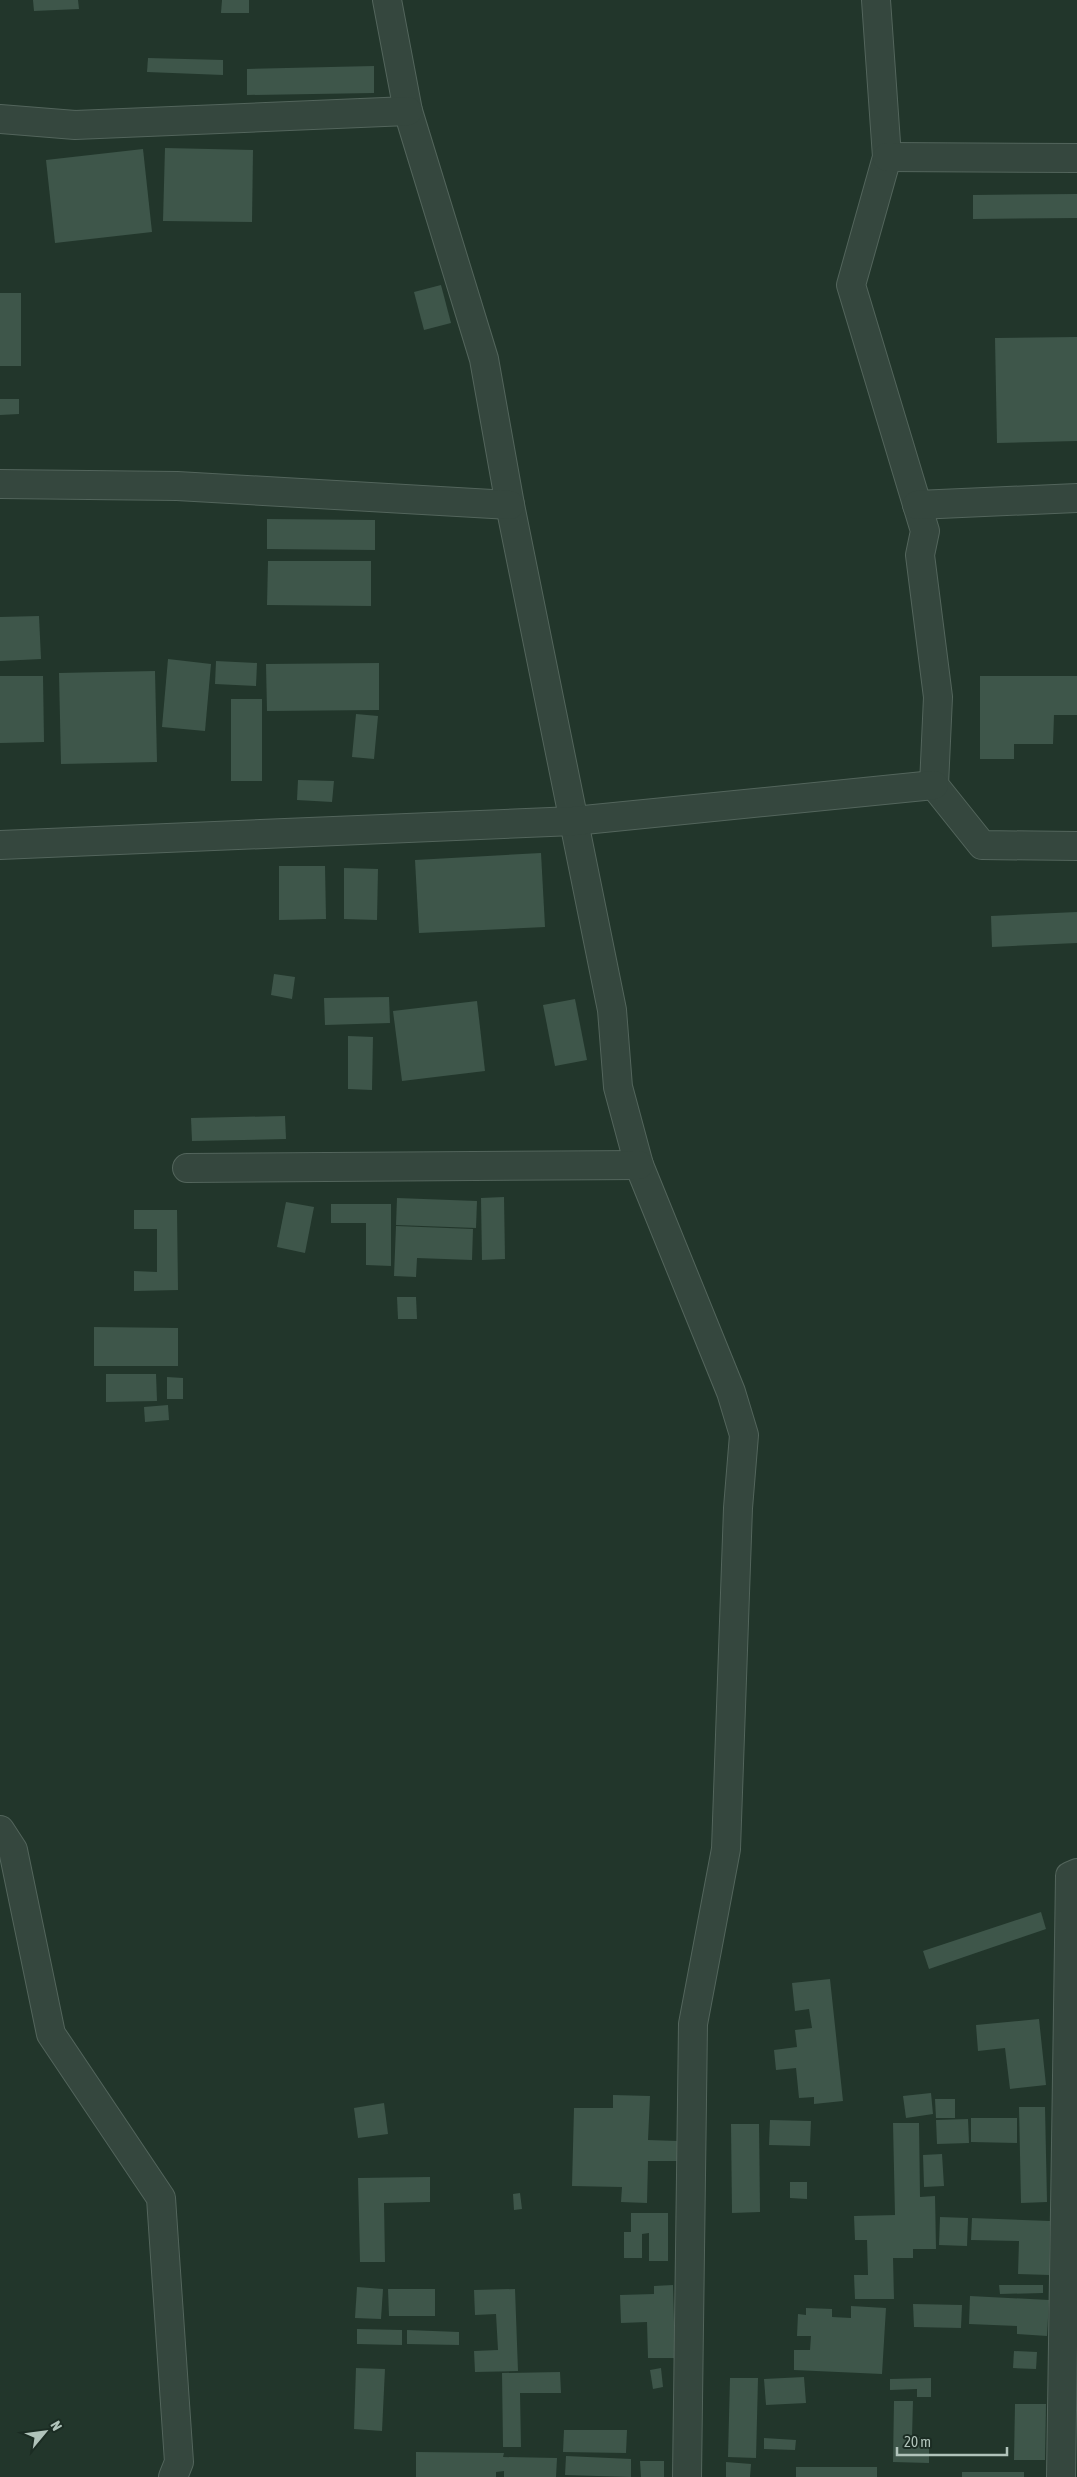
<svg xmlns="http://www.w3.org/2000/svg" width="1077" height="2477" viewBox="0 0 1077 2477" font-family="'Asap Condensed',sans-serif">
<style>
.building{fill:#3e564a}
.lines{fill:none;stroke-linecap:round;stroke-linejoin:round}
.minor-casing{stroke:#53655c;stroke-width:30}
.minor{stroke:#35473e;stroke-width:28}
</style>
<rect width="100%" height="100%" fill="#22362b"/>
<!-- building -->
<g class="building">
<polygon points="33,0 78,0 79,9 34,11"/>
<polygon points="222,0 249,0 249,13 221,13"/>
<polygon points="148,58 223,60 223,75 147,72"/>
<polygon points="374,66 374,93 247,95 247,69"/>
<polygon points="165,148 253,150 252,222 163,221"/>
<polygon points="143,149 152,232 55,243 46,160"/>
<polygon points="1077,194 1077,218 973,219 973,195"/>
<polygon points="441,285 451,323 424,330 414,292"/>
<rect x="0" y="293" width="21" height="73"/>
<polygon points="1077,337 1077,441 997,443 995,338"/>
<polygon points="0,399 19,399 19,414 0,415"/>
<polygon points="267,519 375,520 375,550 267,549"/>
<polygon points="268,561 371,561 371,606 267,605"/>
<polygon points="39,616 41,659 0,661 0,617"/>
<polygon points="168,659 211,664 205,731 162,727"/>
<polygon points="216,661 257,663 256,686 215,684"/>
<polygon points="379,663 379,710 267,711 266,664"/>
<polygon points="155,671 157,762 61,764 59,673"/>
<polygon points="0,676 43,676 44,742 0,743"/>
<polygon points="980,676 1077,676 1077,715 1054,715 1053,744 1014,744 1014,759 980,759"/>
<rect x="231" y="699" width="31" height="82"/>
<polygon points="356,714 378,716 374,759 352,757"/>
<polygon points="298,780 334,781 332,802 297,800"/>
<polygon points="541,853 545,927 419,933 415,860"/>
<polygon points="279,866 325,866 326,919 279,920"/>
<polygon points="344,868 378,869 377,920 344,919"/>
<polygon points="1077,912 1077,943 992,947 991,916"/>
<polygon points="274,974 295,977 292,999 271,995"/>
<polygon points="389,997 390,1023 325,1025 324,998"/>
<polygon points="575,999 587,1060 555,1066 543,1005"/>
<polygon points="477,1001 485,1071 402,1081 393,1011"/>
<polygon points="348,1036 373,1037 372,1090 348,1089"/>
<polygon points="285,1116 286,1139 192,1141 191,1118"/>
<polygon points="504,1197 505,1259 482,1260 481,1198"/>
<polygon points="397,1198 477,1201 476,1228 396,1225"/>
<polygon points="286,1202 314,1207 305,1253 277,1247"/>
<polygon points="331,1204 391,1204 391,1266 366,1265 366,1223 331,1223"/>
<polygon points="134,1210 177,1210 178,1290 134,1291 134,1271 157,1272 157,1229 134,1229"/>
<polygon points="396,1226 473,1229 472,1260 417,1258 416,1277 394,1276"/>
<polygon points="397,1297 416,1297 417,1319 398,1319"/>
<polygon points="94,1327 178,1328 178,1366 94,1366"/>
<polygon points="106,1374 156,1374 157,1401 106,1402"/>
<polygon points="167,1377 183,1378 183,1399 167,1399"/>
<polygon points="168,1405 169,1420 145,1422 144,1407"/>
<polygon points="1041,1912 1046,1929 929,1969 923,1951"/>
<polygon points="830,1979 843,2101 814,2104 814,2097 799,2098 796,2068 776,2070 774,2050 797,2047 795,2030 812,2028 809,2009 795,2011 792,1983"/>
<polygon points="1039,2019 1046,2085 1010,2089 1005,2048 978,2051 976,2025"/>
<polygon points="931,2093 933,2114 906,2118 903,2096"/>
<polygon points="613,2095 650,2096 648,2140 678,2141 678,2161 648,2161 647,2203 621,2202 622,2187 572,2186 574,2108 613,2108"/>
<polygon points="935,2099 955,2099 955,2118 936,2118"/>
<polygon points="384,2103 388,2134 358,2138 354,2108"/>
<polygon points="1019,2107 1045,2107 1047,2202 1021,2203"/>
<polygon points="971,2118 1017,2118 1017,2143 971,2142"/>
<polygon points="968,2119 969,2143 937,2144 936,2120"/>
<polygon points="770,2120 811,2121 810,2146 769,2145"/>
<polygon points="893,2123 919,2123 920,2197 935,2196 936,2249 913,2249 913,2258 893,2258 894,2299 855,2299 854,2275 868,2275 867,2240 855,2240 854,2216 895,2215"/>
<polygon points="731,2124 759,2124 760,2212 732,2213"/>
<polygon points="942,2154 944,2186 924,2187 923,2155"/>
<polygon points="430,2177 430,2202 384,2203 385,2262 360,2262 358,2178"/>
<polygon points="790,2182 807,2182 807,2199 790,2198"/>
<polygon points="520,2193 522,2209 514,2210 513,2194"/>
<polygon points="631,2213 668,2213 668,2261 649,2261 649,2233 642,2234 642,2258 624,2258 624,2232 631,2232"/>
<polygon points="940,2217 968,2218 967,2246 939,2245"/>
<polygon points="972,2218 1050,2221 1049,2275 1018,2274 1019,2241 971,2240"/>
<polygon points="673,2285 675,2358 648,2358 647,2322 621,2323 620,2295 654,2294 654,2286"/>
<polygon points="999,2285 1043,2285 1043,2293 1000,2294"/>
<polygon points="357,2287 383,2289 381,2319 355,2318"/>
<polygon points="388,2289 435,2289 435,2316 389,2316"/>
<polygon points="515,2289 518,2371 475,2372 474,2351 498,2350 496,2314 475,2315 474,2290"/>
<polygon points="970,2296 1049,2300 1047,2336 1017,2334 1017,2326 969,2324"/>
<polygon points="913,2304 962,2305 961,2328 914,2327"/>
<polygon points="851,2306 886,2308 882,2374 794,2370 794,2350 810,2350 811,2336 797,2336 798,2314 806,2315 806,2308 832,2309 832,2317 851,2318"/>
<polygon points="357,2329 402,2330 402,2345 357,2344"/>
<polygon points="407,2330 459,2332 459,2345 407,2344"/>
<polygon points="1014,2351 1037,2352 1036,2369 1013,2368"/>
<polygon points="356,2368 385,2369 382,2431 354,2429"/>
<polygon points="661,2368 663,2387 653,2389 650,2370"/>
<polygon points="560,2372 561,2393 520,2393 521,2447 503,2447 502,2373"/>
<polygon points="804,2377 806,2403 766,2405 764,2379"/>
<polygon points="730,2378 758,2378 756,2458 728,2457"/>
<polygon points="931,2378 931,2397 917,2397 917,2389 890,2390 890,2379"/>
<polygon points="894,2401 913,2401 912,2437 929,2438 929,2463 893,2462"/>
<polygon points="1015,2404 1046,2404 1045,2460 1014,2460"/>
<polygon points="564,2430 627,2430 626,2453 563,2452"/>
<polygon points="764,2438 796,2440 795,2450 764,2449"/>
<polygon points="416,2452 504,2453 503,2457 557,2458 556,2477 504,2477 504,2471 496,2472 496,2477 416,2477"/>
<polygon points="566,2456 631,2459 631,2477 565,2475"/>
<polygon points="640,2461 664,2461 664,2477 641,2477"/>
<polygon points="726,2462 751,2464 750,2477 726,2477"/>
<rect x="796" y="2467" width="81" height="10"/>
<rect x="962" y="2472" width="62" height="5"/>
</g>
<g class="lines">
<!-- minor casing -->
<g class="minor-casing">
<g id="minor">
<polyline points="387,0 408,111 484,359 510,505 612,1010 618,1087 639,1165 731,1392 744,1435 738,1508 726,1849 693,2024 687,2477"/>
<polyline points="876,0 887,157 851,285 925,531 920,555 938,697 934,785 982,845 1077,846"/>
<polyline points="0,119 75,125 408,111"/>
<polyline points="887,157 1077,158"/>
<polyline points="0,484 177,486 510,505"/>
<polyline points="917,505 1077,498"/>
<polyline points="0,845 574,821 934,785"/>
<polyline points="187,1168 639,1165"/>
<polyline points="0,1830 13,1850 51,2034 161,2198 179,2462 173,2477"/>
<polyline points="1061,2477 1070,1876 1077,1873"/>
</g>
</g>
<!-- minor -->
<use href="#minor" class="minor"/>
</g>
<!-- north arrow -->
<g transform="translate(45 2432) rotate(61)" stroke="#1b2c23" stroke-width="4" paint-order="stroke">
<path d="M0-4L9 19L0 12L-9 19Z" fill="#b0c3ba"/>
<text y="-8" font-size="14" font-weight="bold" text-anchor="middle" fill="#b0c3ba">N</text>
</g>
<!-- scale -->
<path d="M897 2447v8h110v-8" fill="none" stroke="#b0c3ba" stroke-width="2.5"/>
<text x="904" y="2447" font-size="15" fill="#b0c3ba" stroke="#1b2c23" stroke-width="4" paint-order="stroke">20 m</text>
</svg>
